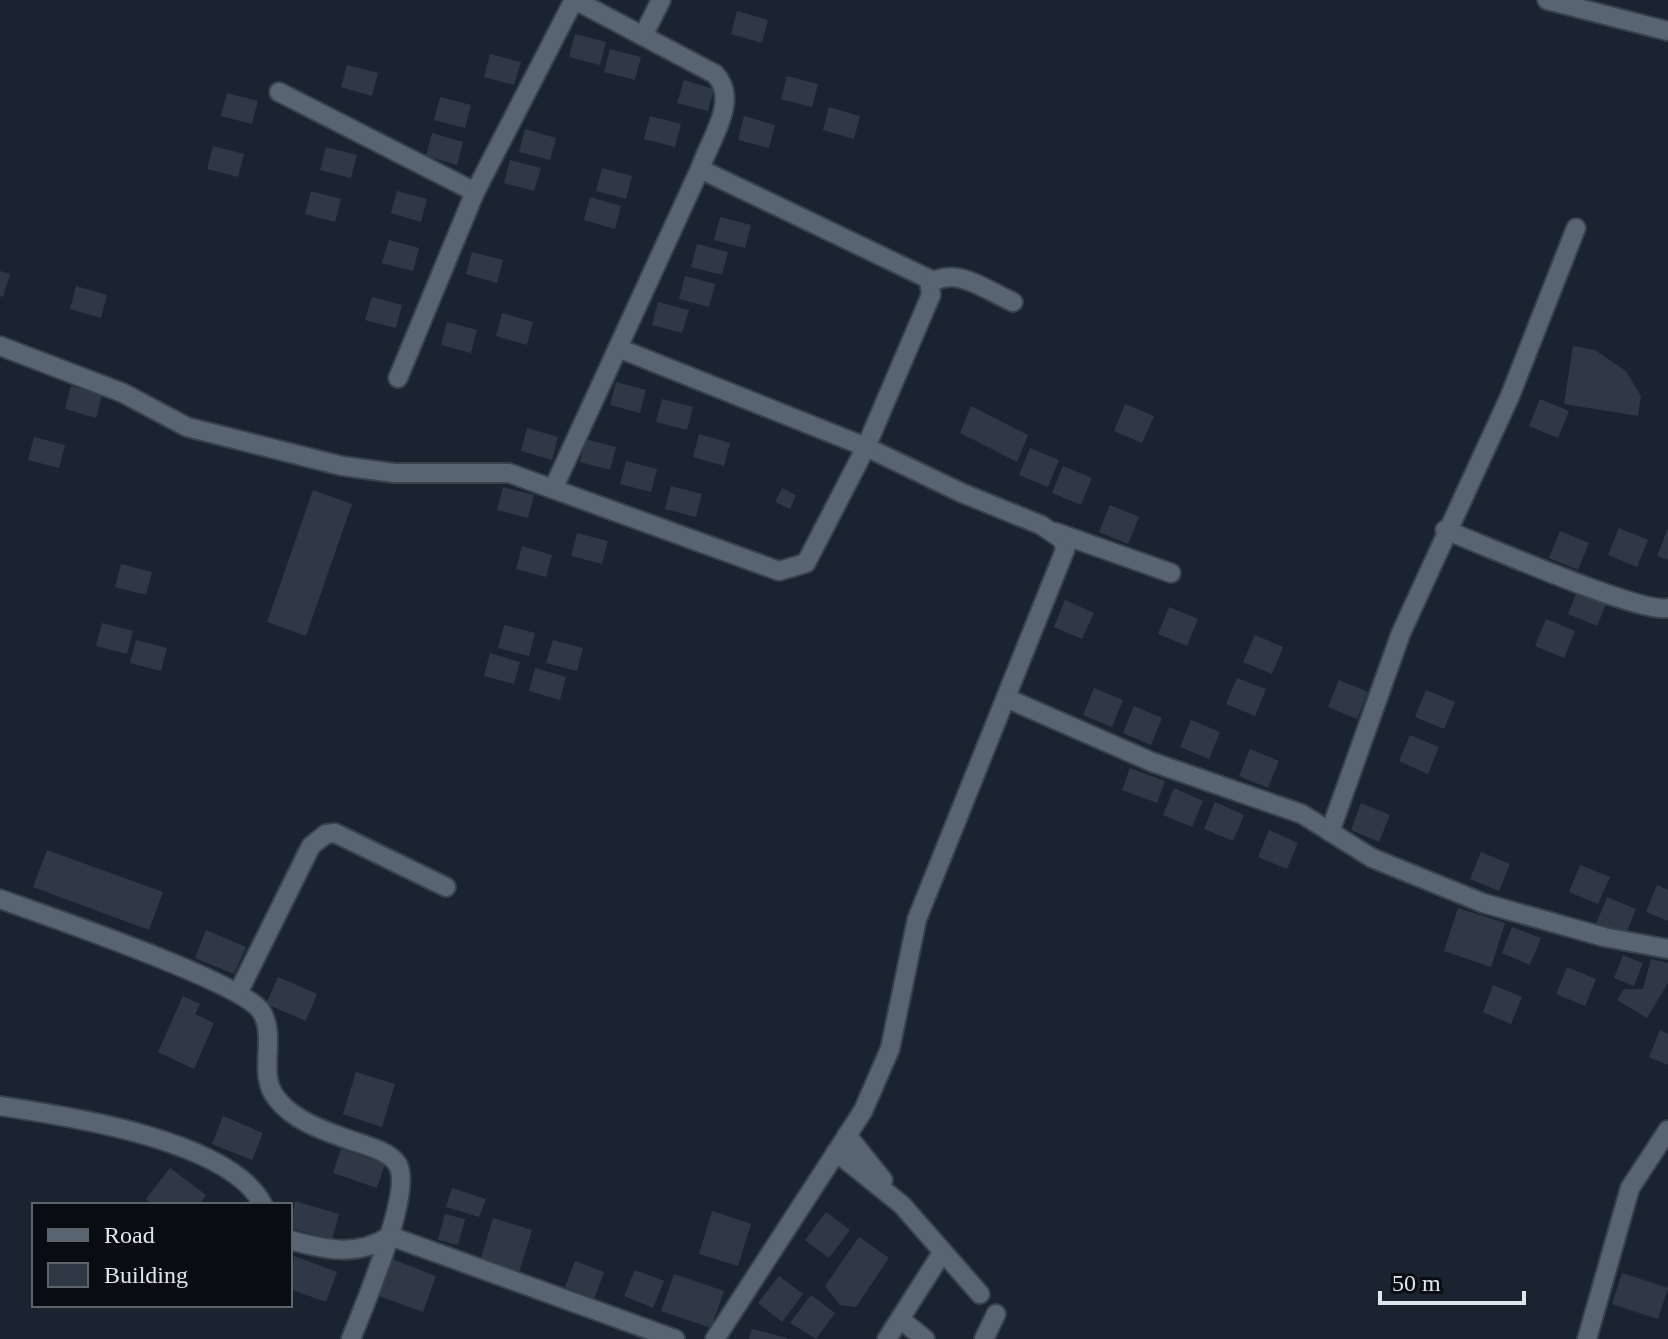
<svg xmlns="http://www.w3.org/2000/svg" width="1668" height="1339" viewBox="0 0 1668 1339" font-family="'Times New Roman',serif">
<style>
.building{fill:#2f3946}
.lines{fill:none;stroke-linecap:round;stroke-linejoin:round}
.street-casing{stroke:#39414b;stroke-width:22}
.street{stroke:#586472;stroke-width:18}
</style>
<rect width="100%" height="100%" fill="#1a2430"/>
<!-- building -->
<g class="building">
<polygon points="737,11 768,20 762,43 731,34"/>
<polygon points="575,34 606,42 600,65 569,57"/>
<polygon points="610,49 641,57 635,80 604,72"/>
<polygon points="490,54 521,62 514,85 484,77"/>
<polygon points="347,65 378,73 372,96 341,87"/>
<polygon points="787,76 818,84 812,107 781,99"/>
<polygon points="684,80 714,89 708,111 677,103"/>
<polygon points="227,93 258,101 252,124 221,116"/>
<polygon points="440,97 471,105 465,128 434,120"/>
<polygon points="829,107 860,116 854,139 823,130"/>
<polygon points="650,116 681,124 675,147 644,139"/>
<polygon points="744,116 775,125 769,148 738,140"/>
<polygon points="525,129 556,138 550,160 519,152"/>
<polygon points="432,133 463,142 457,165 426,156"/>
<polygon points="213,146 244,154 238,177 207,169"/>
<polygon points="326,147 357,155 351,178 320,170"/>
<polygon points="510,160 541,168 534,191 504,183"/>
<polygon points="602,168 632,176 626,199 596,191"/>
<polygon points="311,191 341,199 335,222 305,214"/>
<polygon points="397,191 427,199 421,222 391,213"/>
<polygon points="590,197 621,206 615,229 584,220"/>
<polygon points="720,217 751,225 745,248 714,240"/>
<polygon points="389,240 419,248 413,271 382,263"/>
<polygon points="697,244 728,252 722,275 691,267"/>
<polygon points="472,252 503,260 497,283 466,274"/>
<polygon points="0,271 10,274 3,297 0,296"/>
<polygon points="685,276 715,284 709,307 679,299"/>
<polygon points="76,286 107,295 101,318 70,309"/>
<polygon points="372,297 402,305 396,328 365,320"/>
<polygon points="658,302 689,310 682,333 652,325"/>
<polygon points="502,313 533,322 527,345 496,336"/>
<polygon points="447,322 477,330 471,353 441,345"/>
<polygon points="1573,346 1595,350 1626,371 1641,396 1638,416 1564,404"/>
<polygon points="616,382 646,390 640,413 610,405"/>
<polygon points="71,386 102,395 96,418 65,409"/>
<polygon points="662,399 693,407 687,430 656,422"/>
<polygon points="1540,399 1569,411 1558,438 1529,426"/>
<polygon points="1125,404 1154,416 1142,443 1114,431"/>
<polygon points="971,406 1028,435 1017,462 960,433"/>
<polygon points="527,428 558,437 552,460 521,451"/>
<polygon points="699,434 730,443 724,466 693,457"/>
<polygon points="34,437 65,445 59,468 28,460"/>
<polygon points="586,439 616,447 610,470 580,462"/>
<polygon points="1030,448 1059,460 1048,487 1019,475"/>
<polygon points="626,461 657,469 651,492 620,484"/>
<polygon points="1063,466 1092,478 1081,505 1052,493"/>
<polygon points="671,486 702,494 696,517 665,509"/>
<polygon points="503,487 534,495 528,518 497,510"/>
<polygon points="782,488 796,495 790,509 775,502"/>
<polygon points="313,490 352,504 306,636 267,622"/>
<polygon points="1110,505 1139,517 1128,544 1099,532"/>
<polygon points="1619,528 1648,540 1637,567 1608,555"/>
<polygon points="1668,528 1668,560 1657,556"/>
<polygon points="1560,531 1589,543 1578,570 1549,558"/>
<polygon points="577,533 608,541 602,564 571,556"/>
<polygon points="522,546 552,555 546,577 516,569"/>
<polygon points="121,564 152,572 146,595 115,587"/>
<polygon points="1579,587 1608,599 1597,626 1568,614"/>
<polygon points="1065,600 1094,613 1082,639 1054,627"/>
<polygon points="1169,607 1198,619 1187,646 1158,634"/>
<polygon points="1546,619 1575,631 1564,658 1535,646"/>
<polygon points="102,623 133,631 127,654 96,646"/>
<polygon points="504,625 535,633 529,656 498,648"/>
<polygon points="1255,635 1283,647 1272,674 1243,662"/>
<polygon points="136,640 167,648 161,671 130,663"/>
<polygon points="553,640 583,648 577,671 546,663"/>
<polygon points="490,653 520,662 514,684 484,676"/>
<polygon points="535,668 566,677 560,700 529,691"/>
<polygon points="1237,678 1266,689 1255,716 1226,704"/>
<polygon points="1339,680 1368,692 1357,719 1328,707"/>
<polygon points="1094,688 1123,700 1112,727 1083,715"/>
<polygon points="1426,690 1455,702 1444,729 1415,717"/>
<polygon points="1134,706 1162,718 1151,745 1123,733"/>
<polygon points="1191,720 1220,732 1209,759 1180,747"/>
<polygon points="1410,735 1439,747 1428,774 1399,761"/>
<polygon points="1250,749 1279,761 1268,788 1239,776"/>
<polygon points="1130,768 1165,781 1157,803 1122,790"/>
<polygon points="1174,788 1203,801 1192,827 1163,815"/>
<polygon points="1215,802 1244,815 1233,841 1204,829"/>
<polygon points="1361,803 1390,815 1379,842 1351,830"/>
<polygon points="1269,830 1298,843 1287,869 1258,857"/>
<polygon points="47,850 163,892 149,930 33,887"/>
<polygon points="1481,852 1510,864 1499,891 1470,879"/>
<polygon points="1580,865 1610,877 1598,904 1569,892"/>
<polygon points="1657,885 1668,890 1668,921 1646,912"/>
<polygon points="1607,897 1636,909 1625,936 1596,924"/>
<polygon points="1458,908 1505,923 1491,967 1444,951"/>
<polygon points="1512,927 1541,938 1530,965 1502,953"/>
<polygon points="206,930 246,947 234,974 195,958"/>
<polygon points="1623,955 1643,963 1634,986 1614,978"/>
<polygon points="1651,959 1668,963 1668,983 1647,1018 1617,1000 1624,989 1643,989"/>
<polygon points="1567,967 1596,979 1585,1006 1556,994"/>
<polygon points="278,977 317,994 306,1021 266,1004"/>
<polygon points="1493,985 1522,997 1511,1024 1483,1012"/>
<polygon points="183,996 200,1004 195,1014 214,1023 194,1069 158,1052"/>
<polygon points="1660,1030 1668,1034 1668,1065 1649,1057"/>
<polygon points="356,1072 395,1084 382,1127 343,1114"/>
<polygon points="223,1116 263,1133 252,1160 212,1144"/>
<polygon points="341,1149 385,1164 377,1188 333,1173"/>
<polygon points="170,1168 206,1195 199,1205 153,1205 146,1199"/>
<polygon points="452,1188 486,1199 479,1217 446,1207"/>
<polygon points="295,1201 339,1214 332,1240 290,1228"/>
<polygon points="712,1211 751,1224 738,1266 699,1254"/>
<polygon points="826,1212 850,1230 829,1258 805,1240"/>
<polygon points="445,1214 465,1219 458,1245 438,1240"/>
<polygon points="493,1218 532,1230 519,1273 480,1261"/>
<polygon points="859,1237 889,1258 856,1307 840,1305 825,1286"/>
<polygon points="294,1256 337,1272 326,1302 290,1289"/>
<polygon points="392,1259 436,1276 423,1312 379,1296"/>
<polygon points="575,1261 604,1272 594,1299 565,1287"/>
<polygon points="635,1270 664,1281 653,1308 624,1296"/>
<polygon points="1622,1273 1668,1288 1658,1319 1612,1304"/>
<polygon points="674,1274 724,1291 711,1328 661,1311"/>
<polygon points="779,1276 803,1294 782,1322 758,1303"/>
<polygon points="811,1295 835,1313 816,1339 790,1323"/>
<polygon points="752,1329 787,1338 787,1339 749,1339"/>
</g>
<g class="lines">
<!-- street casing -->
<g class="street-casing">
<g id="street">
<path d="M575,0l140,74c25,26 -5,65 -15,95l229,110 2,16 -65,152 96,46 79,32 22,15 2,10 -148,369 -27,130 -27,62 -148,228"/>
<polyline points="1547,0 1668,31"/>
<polyline points="643,36 661,0"/>
<polyline points="279,92 475,192"/>
<path d="M931,283c25,-17 57,8 82,19"/>
<polyline points="0,346 123,393 187,427 342,466 394,473 509,473 779,571 806,563 866,447 618,348"/>
<polyline points="398,378 475,192 574,0"/>
<polyline points="554,487 700,169"/>
<path d="M1445,530c37,14 195,84 223,78"/>
<polyline points="1055,532 1171,573"/>
<polyline points="1006,698 1152,762 1302,814 1372,858 1483,903 1604,937 1668,949"/>
<polyline points="1330,832 1401,633 1510,396 1576,228"/>
<path d="M0,899c44,16 240,82 261,112 17,26 -5,63 16,88 17,22 48,32 73,41 14,5 40,11 48,25 15,28 -35,143 -47,174"/>
<polyline points="238,993 311,846 326,834 335,833 446,887"/>
<path d="M0,1106c67,10 231,34 263,99"/>
<polyline points="847,1135 883,1180"/>
<polyline points="836,1152 902,1205 980,1294"/>
<path d="M290,1240c36,10 67,17 100,-4l285,103"/>
<polyline points="900,1319 925,1339"/>
<polyline points="887,1339 942,1253"/>
<polyline points="984,1339 996,1314"/>
<polyline points="1587,1339 1630,1188 1668,1130"/>
</g>
</g>
<!-- street -->
<use href="#street" class="street"/>
</g>
<!-- legend -->
<rect x="32" y="1203" width="260" height="104" fill="#090d12" stroke="#5f646a" stroke-width="2"/>
<rect x="48" y="1229" width="40" height="12" fill="#586472" stroke="#5f646a" stroke-width="2"/>
<text x="104" y="1243" font-size="24" fill="#dfe6ee">Road</text>
<rect x="48" y="1263" width="40" height="24" fill="#2f3946" stroke="#5f646a" stroke-width="2"/>
<text x="104" y="1283" font-size="24" fill="#dfe6ee">Building</text>
<!-- scale -->
<path d="M1380 1291v12h144v-12" fill="none" stroke="#dfe6ee" stroke-width="4"/>
<text x="1392" y="1291" font-size="24" fill="#dfe6ee" stroke="#090d12" stroke-width="6" paint-order="stroke">50 m</text>
</svg>
